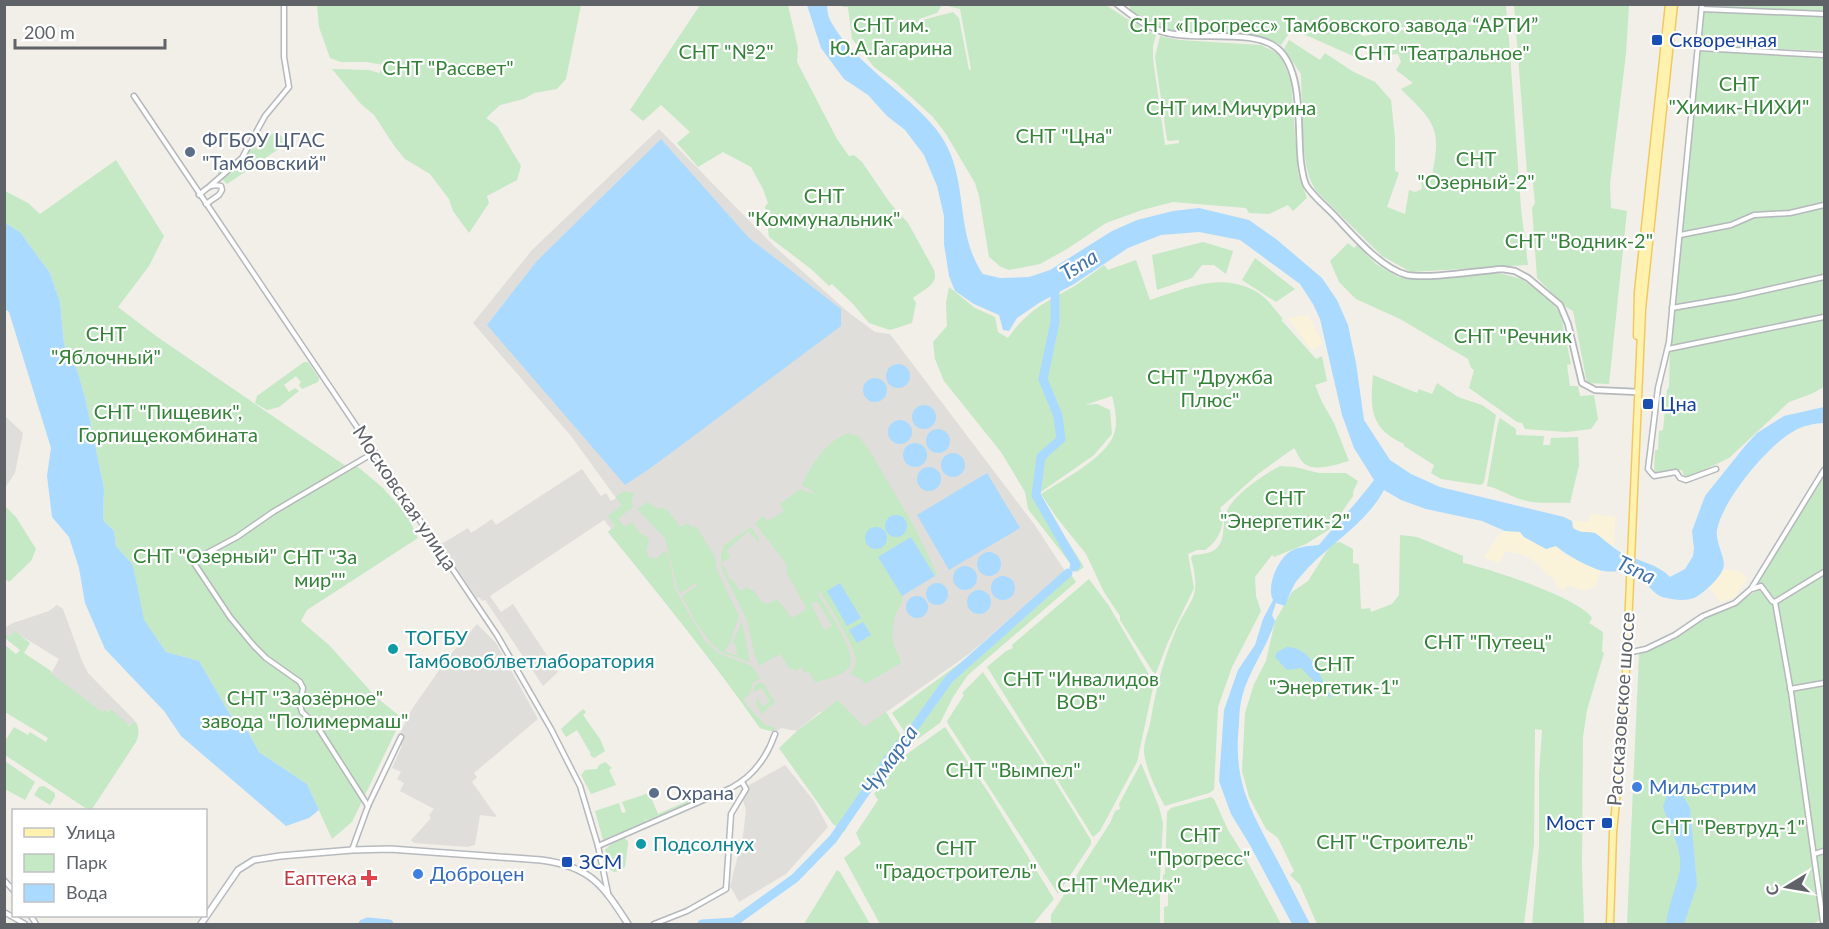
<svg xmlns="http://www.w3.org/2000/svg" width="1829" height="929" viewBox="0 0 1829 929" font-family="Lato,sans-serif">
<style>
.industrial{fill:#e0deda}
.green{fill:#c5e8c5;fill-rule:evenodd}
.sand{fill:#fbf3d9}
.water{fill:#aadaff}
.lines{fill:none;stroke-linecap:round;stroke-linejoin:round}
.stream{stroke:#aadaff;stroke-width:1.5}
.river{stroke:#aadaff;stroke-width:9}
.minor-casing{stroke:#b5b8bc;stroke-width:7}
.tertiary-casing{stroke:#b5b8bc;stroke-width:8}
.secondary-casing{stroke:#b6babf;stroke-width:8}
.primary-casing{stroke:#f2c960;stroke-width:9}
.minor{stroke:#fff;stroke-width:4}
.tertiary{stroke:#fff;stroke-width:4.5}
.secondary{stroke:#fff;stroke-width:5}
.primary{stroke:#fff2af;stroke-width:6}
.transit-dot{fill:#1a4fb4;stroke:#fff;stroke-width:2}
.service-dot{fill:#5c6f8a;stroke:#fff;stroke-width:2}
.culture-dot{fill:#0f9aa8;stroke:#fff;stroke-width:2}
.shop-dot{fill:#3f7fe0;stroke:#fff;stroke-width:2}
.health-dot{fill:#e0444e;stroke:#fff;stroke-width:2}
.labels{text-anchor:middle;stroke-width:4.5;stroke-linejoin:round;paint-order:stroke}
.park-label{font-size:20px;fill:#348238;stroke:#fff}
.transit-label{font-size:20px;fill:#164399;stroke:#fff;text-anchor:start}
.service-label{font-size:20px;fill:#4e5e75;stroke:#fff;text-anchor:start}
.street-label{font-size:20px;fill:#5f6368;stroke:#fff}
.culture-label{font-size:20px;fill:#0d838f;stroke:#fff;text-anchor:start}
.shop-label{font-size:20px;fill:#366cbe;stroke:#fff;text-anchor:start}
.health-label{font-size:20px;fill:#be3a42;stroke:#fff;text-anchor:end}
.water-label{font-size:21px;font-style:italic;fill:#4174aa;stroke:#fff}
</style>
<rect width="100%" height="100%" fill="#f1efe8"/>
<!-- industrial -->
<g class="industrial">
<polygon points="659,129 773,245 848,312 875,332 890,334 1034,524 1065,571 969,654 865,727 820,712 797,731 781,728 776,732 760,728 719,670 648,580 608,532 611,529 604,520 490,596 501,612 513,604 558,672 543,686 485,600 482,601 479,597 477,598 440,545 468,528 471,533 492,519 496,525 582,469 601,496 606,493 611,501 616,498 571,436 473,323 532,250"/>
<polygon points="5,416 23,433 15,473 5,488"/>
<polygon points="57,605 63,609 82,661 88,673 135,721 131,726 105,709 102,712 51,674 59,659 15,632 10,637 5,632 4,628 13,623 49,611"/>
<polygon points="477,624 496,643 538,719 474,773 477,777 472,782 497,817 480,815 475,845 467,847 414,843 411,840 431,818 429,815 434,809 400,791 404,783 397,779 401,772 392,768 402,746 395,743 412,709 449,656"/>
<polygon points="785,765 814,801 828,827 786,874 739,902 730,886 743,836 746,810 740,790"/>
</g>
<!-- green -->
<g class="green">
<path d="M1130,4l376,1 1,14 -130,10 -22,-4 -1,3 9,8 51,-8 89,-5 5,2 13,184 7,56 -117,7 -29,-16 -65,-64c-15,-21 -13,-52 -15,-77l3,-3v-3l-3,-1 -1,-34 -17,-25 5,-9 31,20 5,-7 27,18 23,11 16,18 4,38v33l4,2 -12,34 18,7 4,-24 6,2 7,-3 -1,-9 11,-5c10,-48 2,-53 -31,-86l12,-6 -17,-13 5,-8 -3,-8 -20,2 -11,-12 -14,12 -61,-27 -11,16c-46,-26 -110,7 -151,-35z"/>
<polygon points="317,5 581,5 566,79 557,89 534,93 524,99 500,105 486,118 497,126 521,166 517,180 487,196 489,203 469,233 453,211 449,199 430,174 405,159 395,147 374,115 361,104 332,69 369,70 379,73 384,65 366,62 341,62 330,58 319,27"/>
<path d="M700,5h88l10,43 -1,14 40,77 12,17 5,-1 8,7 28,41 18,20 26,47c5,15 -10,19 -21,28l3,5 -4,20 -22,7 -21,-7 -16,-19 -21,-20 -3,2 -18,-17 -42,-32 -4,-30 3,-4 -5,-14 -12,-22 -28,-15 -25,15 -21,-24 13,-11 -29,-27 -18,16 -13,-11z"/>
<polygon points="843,5 942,5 937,13 919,19 919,21 953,12 959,18 969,70 971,69 960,9 948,6 948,5 1106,5 1124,17 1156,35 1153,46 1153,59 1165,145 1179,143 1179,140 1169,141 1167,140 1155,57 1160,36 1179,40 1261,45 1275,52 1282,59 1291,81 1298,174 1307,198 1293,211 1288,205 1269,214 1249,213 1246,208 1173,202 1142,210 1106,223 1067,249 1040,264 1009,270 1001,267 989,257 979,196 975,183 946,134 933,117 896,83 874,67 852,39 848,7 843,7"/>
<polygon points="1514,5 1629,5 1626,54 1610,184 1611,208 1627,211 1609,384 1587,383 1573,311 1566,307 1537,278 1532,208 1535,203 1532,173 1527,172"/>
<polygon points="1704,5 1824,5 1824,51 1701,45"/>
<polygon points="1700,51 1824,56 1824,387 1811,394 1789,402 1729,458 1685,479 1682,470 1654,473 1655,450 1658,450 1659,431 1663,430 1667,390 1669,387 1670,351 1691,148 1689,147"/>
<polygon points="275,132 278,132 285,141 283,146 258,163 246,153"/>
<polygon points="242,155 254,166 227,184 218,175 218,172"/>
<polygon points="116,160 164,236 149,266 118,307 156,336 347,467 358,467 383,488 407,515 418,538 307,610 301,621 329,645 376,697 402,718 352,822 332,839 307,784 259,752 246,728 231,716 199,661 166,652 143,620 133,565 116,546 114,531 103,520 104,488 85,397 77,370 64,344 60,302 50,273 20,232 5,223 5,191 28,203 40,214"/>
<polygon points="1203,242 1233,251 1226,274 1214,265 1202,265 1192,278 1157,290 1152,255"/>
<polygon points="1348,243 1354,248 1357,245 1376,264 1398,277 1427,279 1499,273 1522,279 1544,295 1555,306 1561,316 1571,364 1567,365 1570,386 1578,386 1580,396 1594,395 1598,419 1591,429 1566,432 1525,429 1522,423 1517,422 1469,388 1474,370 1471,368 1468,359 1400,319 1356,299 1339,282 1330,261"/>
<polygon points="1255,258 1295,289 1276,302 1242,280"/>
<path d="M1136,260l14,40c35,-11 70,-29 107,-8 10,6 18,18 26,27l-2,1 3,3 32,36 6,-3 5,25 -12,4 7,17 12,21 15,38c-11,3 -34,11 -44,3 -5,-3 -8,-12 -11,-16l-36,26 -38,34c7,15 -1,33 -15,42h-8l-9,4 6,34 -26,54 -12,31 -3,-1 -33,-52v-4l-16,-24 -18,-38 -29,-36 -16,-24c20,-13 66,-37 73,-60 4,-11 1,-27 -2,-38l-27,9 12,-1 13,6 2,24 -18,21 -56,39 46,73 -7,5 -49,-63 -3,-17 -24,-40 -57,-71 -9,-22 -2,-17 14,-16 -1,-23 3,-16 26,21 20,9 3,15 10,6c20,-28 36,-35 65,-51 11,-7 21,-15 31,-22l4,5z"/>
<polygon points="304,362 308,362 319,378 318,382 302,389 299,385 301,382 296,376 284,385 289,392 295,388 299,391 279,407 267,410 255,403 257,396"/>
<path d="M1373,375l44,18 2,-4 13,5 5,-11 21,14 24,8 14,10 -12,67 -3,3 -40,-6 -10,-6 3,-8 -30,-19v-2c-34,-15 -34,-36 -31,-69z"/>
<path d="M1500,418l16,11v6l28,1 -1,9h7l1,-7 27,-1 1,28 -9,38c-14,-1 -29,1 -43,-2 -15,-3 -26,-12 -40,-15l11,-63z"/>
<path d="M848,433l10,3 10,12 46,78 23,48 -2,2 -24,-39 -9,59 1,4c-9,15 -14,31 -8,48 2,5 5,9 6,15l-36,21 -4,-5 -11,-5c3,-4 6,-8 6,-13 0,-13 -28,-57 -36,-69l-2,2c8,14 43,62 30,75 -8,7 -20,9 -30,13h-3l-7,-11 -3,2 -4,-6 -5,4 -3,-3 -3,1 -10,-15 -21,12 -4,-10 -8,-36 -25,-51 -1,-16 3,-8 27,-18 8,12 -1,3 -9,-11 -23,20 4,6 -8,6 9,18 2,-1 7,11 7,-4 3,3h3l9,12 6,2 9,-5 15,19 15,-9 -21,-37 1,-7 -32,-42 8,-7 5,5 16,-10 -4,-7 20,-15 13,5 1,-2 -12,-7c9,-20 24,-44 46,-52zM817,601l15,25 -8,4 -13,-26z"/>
<path d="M1280,466l15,1 24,6h27l12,8 -5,11v4l-23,33 -24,15 -32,13 -2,-2 -17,22 1,19 5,15 -29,56 -14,40 -4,83 -5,3 -44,13c-7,-11 -21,-42 -21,-55 0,-9 4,-19 6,-27 5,-30 12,-61 24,-89 14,-36 29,-34 17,-77l2,-3c44,-1 22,-31 38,-51 13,-16 31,-28 49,-38z"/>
<polygon points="1824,471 1824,917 1813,924 1627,924 1639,654 1681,631 1703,616 1747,597 1762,587 1756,578"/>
<path d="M624,491l10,2 -3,10 3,3 -16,13 7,8 7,-5 7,10 10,7 -3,13 4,6h7l6,-6 5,1 7,36 29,51 14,13 34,13 8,12 -8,6 -2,10 -6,5 1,4 20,22 9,2v5l-14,-4c-48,-68 -99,-131 -152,-196l7,-6 -7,-10 14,-11 -6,-8z"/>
<polygon points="648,502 657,509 661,507 667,510 681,527 688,523 693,528 696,526 715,557 717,570 739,616 730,643 724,651 737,656 736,647 733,642 742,622 750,662 723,653 712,644 697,624 682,596 698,585 696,583 681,593 678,590 665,538 637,509"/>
<polygon points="5,506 16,517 36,549 31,561 9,582 5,579 4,522 6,520"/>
<path d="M1400,535l17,2 46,19v7c24,5 115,34 129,55l-3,5 14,9 -1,20 2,1 -17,57 -4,27 -1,129 2,58h-52l7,-78v-72l3,-44 -7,-1 -1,115 -10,80h-207l-17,-39 -10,-10 4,-4 -16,-33 -12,-9 -17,-32 -7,-26 3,-58 9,-29 12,-23 9,-40 17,-29 16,-11 24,-38 8,-1 13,7v14l6,1 2,45 9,-1 1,4 21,-8 7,-9z"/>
<polygon points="1068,570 1076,582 968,675 953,697 940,723 912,743 892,713 975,652"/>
<polygon points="1089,579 1109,606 1154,683 1137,762 1100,831 1093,837 987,667 1006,651 1013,648 1012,645"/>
<path d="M15,631l15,12 -6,10 27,18 1,3 50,38 3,-3 4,3 2,-3 19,17 5,-5c5,8 4,13 1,21l-44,67h-5l-82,-54v-14l9,-14 14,8 2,-3 16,10 2,-4 -43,-26v-67l11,9 4,-4 -15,-12v-6l5,5z"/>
<polygon points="983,672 1040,757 1091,840 1091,844 1058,894 948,724 947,721 964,695 962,693"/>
<polygon points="758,683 763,683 775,702 761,714 756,701 758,699 763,707 770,701 761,688 754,692 754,686"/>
<path d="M838,700l26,27 22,-15 21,34c-28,26 -44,53 -63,86l-11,-8 -54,-76 18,-17z"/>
<polygon points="583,709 586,712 583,715 600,739 605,751 594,758 590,755 591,754 577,730 566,737 561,729"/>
<polygon points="945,727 990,795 1054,899 1033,924 880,924 844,858 861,844 856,833 878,800 874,794 900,759"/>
<polygon points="5,761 35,782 25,800 5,789"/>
<polygon points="605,762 612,768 609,770 616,785 591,794 581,775 585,770 597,769 599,765"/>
<polygon points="1141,763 1159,807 1163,823 1160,877 1160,924 1051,924 1051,915 1110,823 1115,811 1120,809 1119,804"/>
<polygon points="44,786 55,793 55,797 50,805 34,795 39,787"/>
<polygon points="649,793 658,814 706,793 707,796 647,821 645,818 646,822 603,840 595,811 619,803 622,813 626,812 622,802"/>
<polygon points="1211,797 1214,799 1228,830 1245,857 1281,924 1164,924 1164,907 1168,906 1168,893 1163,892 1163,875 1165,874 1167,812 1171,808"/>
<polygon points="624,838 628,841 628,844 625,867 620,871 614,872 609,869 605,850 611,844"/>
<polygon points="837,870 840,872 870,924 804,924"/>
</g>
<!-- sand -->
<g class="sand">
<polygon points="1308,315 1322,343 1312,350 1288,318"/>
<polygon points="1591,514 1615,517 1614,547 1591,532 1588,534 1574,528 1572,521 1588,522"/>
<path d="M1505,531l15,1 4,5 22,12 10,-3 8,8 37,17 -6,15 -11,5 -16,-6 -5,5 -7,-4 -2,-7c-9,-5 -11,-10 -18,-16 -8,-8 -21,-11 -31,-12l-5,12 -16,-5 14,-22z"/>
<path d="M1723,569c11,3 18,0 24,10l-12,18 -14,5 -13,-16z"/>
</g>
<!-- water -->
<g class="water">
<path d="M807,5h20c0,5 1,12 4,17 24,42 75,70 105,107 36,45 16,101 47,145l17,4 29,-1 21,-7 62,-39 25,-11 36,-9 26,-3 50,12 27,19 46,39 15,22 11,25 8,38 8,57 26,40 21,14 29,13 124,30 8,4 1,7c8,6 14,3 22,5 9,6 16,14 27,20 16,8 36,11 48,24l15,-8 8,-13 1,-7 -2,-18 13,-35 40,-50 12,-13 27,-17 40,-9v16c-8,0 -23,3 -30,8 -26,14 -72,70 -77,99 -2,14 10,29 6,39 -4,10 -19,24 -29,29 -8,3 -20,2 -27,0 -16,-2 -19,-18 -32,-24 -13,-5 -20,-1 -31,-3 -11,-1 -39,-17 -48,-25l-10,3 -22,-12 -4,-5 -15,-1 -23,-10 -56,-12 -25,-9 -17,-10c-20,37 -58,55 -84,87 -7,7 -11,19 -15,29l-9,-3 -4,12 3,6c-8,27 -26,49 -33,76 -2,8 -3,18 -3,27 -6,56 10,83 35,130 13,24 24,47 36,70h-18l-42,-79 -19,-31 -12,-33 5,-71 14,-40 17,-25 8,-26 10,-19c-7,-13 5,-42 18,-49 9,-5 19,-5 28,-6 18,-22 38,-42 55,-65l-20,-32 -12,-33 -22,-96 -7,-15 -13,-20 -60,-44 -41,-8 -38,3 -33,13 -54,36 -35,19 -22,15 -8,13 -6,-1 -4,-15 -25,-11 -19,-13 -6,-15 -5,-32v-28l-7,-30 -13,-31 -19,-25 -18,-14 -19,-21 -24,-16 -23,-31z"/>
<polygon points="661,139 749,238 841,309 841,326 652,467 625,485 487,325 537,261"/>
<polygon points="5,223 20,232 50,273 60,302 64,344 77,370 85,397 104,488 103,520 114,531 116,546 133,565 144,620 166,652 199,661 231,716 246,728 259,752 307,784 319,810 309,818 286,826 181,736 164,711 105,649 85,603 79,568 69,537 52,517 47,476 51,448 9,312 5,309"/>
<circle cx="898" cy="376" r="12"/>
<circle cx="875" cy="390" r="12"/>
<circle cx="924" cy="417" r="12"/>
<circle cx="900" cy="432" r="12"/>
<circle cx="938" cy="441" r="12"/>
<circle cx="915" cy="455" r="12"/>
<circle cx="953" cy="465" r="12"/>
<circle cx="929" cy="479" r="12"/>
<polygon points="987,473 1020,528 949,570 917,515"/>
<circle cx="896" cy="526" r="11"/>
<circle cx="876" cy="538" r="11"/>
<polygon points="911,537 935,576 902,596 878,557"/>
<circle cx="989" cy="564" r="12"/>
<circle cx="965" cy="578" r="12"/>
<circle cx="1003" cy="588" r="12"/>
<polygon points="840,583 861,618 847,626 827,591"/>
<circle cx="937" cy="594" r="11"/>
<circle cx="979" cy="602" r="12"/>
<circle cx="917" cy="607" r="11"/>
<polygon points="863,622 871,635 857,643 849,630"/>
<path d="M1287,647c25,-1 35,34 45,53l-31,-32 -14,2 -12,-13 2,-5z"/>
<path d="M1676,792l7,4 7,12 7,77 -13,39h-18c2,-18 10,-36 14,-54 3,-20 -11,-44 -17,-63l5,-14z"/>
</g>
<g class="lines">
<!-- stream -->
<polyline class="stream" points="734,924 734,922"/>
<!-- river -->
<g class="river">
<polyline points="1055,283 1055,322 1043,379 1058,416 1061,439 1041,457 1036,495 1076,565 1074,567"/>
<polyline points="363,924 368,922 389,924"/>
<polyline points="702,924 734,922 795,878 833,839 894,751 914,728 949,679 1068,573"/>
</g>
<!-- minor casing -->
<g class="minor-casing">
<g id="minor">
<polyline points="1702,4 1669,342 1658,388 1648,469 1654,476 1676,472 1680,478 1686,480 1716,469"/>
<polyline points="1702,9 1824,14"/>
<polyline points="1699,48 1824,55"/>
<polyline points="134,96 497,635 551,729 580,786 598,846 608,893"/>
<polyline points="210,186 242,158 265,116 289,87 284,57 284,4"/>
<path d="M199,195c7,-6 12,-12 22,-9l1,4 -3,5 -13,9"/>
<polyline points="1680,235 1731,225 1754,215 1790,213 1824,205"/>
<polyline points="1672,308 1735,297 1824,277"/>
<polyline points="1668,349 1824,317"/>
<polyline points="1752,589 1761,586 1772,601 1775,602 1824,572"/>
<polyline points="1775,602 1791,692 1823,921"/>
<polyline points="1627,653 1646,649 1675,635 1703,616 1735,603 1751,589 1824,470"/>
<polyline points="1790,689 1824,683"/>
<polyline points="368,806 317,726 302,712 300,705 303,688 300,682 266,658 254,646 230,617 194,563 196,559 237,537 273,512 375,452"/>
<path d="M598,846l133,-58c21,-11 36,-31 44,-54"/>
<polyline points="352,850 368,806 401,737"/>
<polyline points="1814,854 1824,851"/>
<polyline points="4,880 14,891"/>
<polyline points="4,912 25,924"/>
<polyline points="31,916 36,924"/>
<polyline points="654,924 687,911 726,889 731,814 746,789 742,782"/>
</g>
</g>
<!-- tertiary casing -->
<g class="tertiary-casing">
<path id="tertiary" d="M1117,4c15,12 32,25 51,29 31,8 87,-5 110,16 26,23 19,82 23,114 1,7 2,15 5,22 6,10 16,18 25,27 19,19 48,56 76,63 22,4 70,-4 95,-6l13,2 13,7 32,27 8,19 14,59 13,7 43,2"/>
</g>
<!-- secondary casing -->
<g class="secondary-casing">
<path id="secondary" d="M201,924l37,-54 16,-10 26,-4 72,-6 38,-1 151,11c49,6 62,25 87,64"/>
</g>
<!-- primary casing -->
<g class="primary-casing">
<g id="primary">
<polyline points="1637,336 1638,292 1669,4"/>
<polyline points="1610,924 1613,833 1624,718 1642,309 1674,4"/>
</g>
</g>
<!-- minor -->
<use href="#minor" class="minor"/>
<!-- tertiary -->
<use href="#tertiary" class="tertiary"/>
<!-- secondary -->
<use href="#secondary" class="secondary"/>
<!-- primary -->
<use href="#primary" class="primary"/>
</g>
<!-- markers -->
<g class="transit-dot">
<rect x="1651" y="34" width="12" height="12" rx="3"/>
<rect x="1642" y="398" width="12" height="12" rx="3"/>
<rect x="1601" y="817" width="12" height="12" rx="3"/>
<rect x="561" y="856" width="12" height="12" rx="3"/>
</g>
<g class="service-dot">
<circle cx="190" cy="152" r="6"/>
<circle cx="654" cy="793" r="6"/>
</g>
<g class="culture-dot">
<circle cx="393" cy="649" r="6"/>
<circle cx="641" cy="844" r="6"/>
</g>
<g class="shop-dot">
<circle cx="1637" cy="787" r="6"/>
<circle cx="418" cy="874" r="6"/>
</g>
<path class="health-dot" d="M366 869h6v6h6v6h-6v6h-6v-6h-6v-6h6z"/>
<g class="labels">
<!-- park labels -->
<g class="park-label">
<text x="891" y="32">СНТ им.<tspan x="891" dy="23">Ю.А.Гагарина</tspan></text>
<text x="1334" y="32">СНТ «Прогресс» Тамбовского завода “АРТИ”</text>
<text x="726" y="59">СНТ "№2"</text>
<text x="1442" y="60">СНТ "Театральное"</text>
<text x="448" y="75">СНТ "Рассвет"</text>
<text x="1739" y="91">СНТ<tspan x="1739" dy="23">"Химик-НИХИ"</tspan></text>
<text x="1231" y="115">СНТ им.Мичурина</text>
<text x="1064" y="143">СНТ "Цна"</text>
<text x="1476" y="166">СНТ<tspan x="1476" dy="23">"Озерный-2"</tspan></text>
<text x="824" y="203">СНТ<tspan x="824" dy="23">"Коммунальник"</tspan></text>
<text x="1579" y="248">СНТ "Водник-2"</text>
<text x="106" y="341">СНТ<tspan x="106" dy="23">"Яблочный"</tspan></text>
<text x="1513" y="343">СНТ "Речник</text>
<text x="1210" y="384">СНТ "Дружба<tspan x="1210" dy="23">Плюс"</tspan></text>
<text x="168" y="419">СНТ "Пищевик",<tspan x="168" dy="23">Горпищекомбината</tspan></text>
<text x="1285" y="505">СНТ<tspan x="1285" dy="23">"Энергетик-2"</tspan></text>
<text x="205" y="563">СНТ "Озерный"</text>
<text x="320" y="564">СНТ "За<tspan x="320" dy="23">мир""</tspan></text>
<text x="1488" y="649">СНТ "Путеец"</text>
<text x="1334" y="671">СНТ<tspan x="1334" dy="23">"Энергетик-1"</tspan></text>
<text x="1081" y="686">СНТ "Инвалидов<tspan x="1081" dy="23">ВОВ"</tspan></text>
<text x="305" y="705">СНТ "Заозёрное"<tspan x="305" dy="23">завода "Полимермаш"</tspan></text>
<text x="1013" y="777">СНТ "Вымпел"</text>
<text x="1728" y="834">СНТ "Ревтруд-1"</text>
<text x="1200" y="842">СНТ<tspan x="1200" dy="23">"Прогресс"</tspan></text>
<text x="1395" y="849">СНТ "Строитель"</text>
<text x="956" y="855">СНТ<tspan x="956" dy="23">"Градостроитель"</tspan></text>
<text x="1119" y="892">СНТ "Медик"</text>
</g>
<!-- transit labels -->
<g class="transit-label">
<text x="1669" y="47">Скворечная</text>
<text x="1660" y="411">Цна</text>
<text x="1595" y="830" text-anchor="end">Мост</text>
<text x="579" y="869">ЗСМ</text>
</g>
<!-- service labels -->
<g class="service-label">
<text x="202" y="147">ФГБОУ ЦГАС<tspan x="202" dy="23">"Тамбовский"</tspan></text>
<text x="666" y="800">Охрана</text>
</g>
<!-- street labels -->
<g class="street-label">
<text transform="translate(405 498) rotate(56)" y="7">Московская улица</text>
<text transform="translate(1621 709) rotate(-86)" y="7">Рассказовское шоссе</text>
</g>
<!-- culture labels -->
<g class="culture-label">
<text x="405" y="645">ТОГБУ<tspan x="405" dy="23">Тамбовоблветлаборатория</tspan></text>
<text x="653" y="851">Подсолнух</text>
</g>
<!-- shop labels -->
<g class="shop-label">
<text x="1649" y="794">Мильстрим</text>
<text x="430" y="881">Доброцен</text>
</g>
<!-- health labels -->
<g class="health-label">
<text x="357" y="885">Еаптека</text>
</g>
<!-- water labels -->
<g class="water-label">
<text transform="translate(1079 265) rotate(-32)" y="7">Tsna</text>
<text transform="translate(1636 570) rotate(25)" y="7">Tsna</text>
<text transform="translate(890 760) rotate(-54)" y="7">Чумарса</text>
</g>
</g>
<!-- border -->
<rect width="1829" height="929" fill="none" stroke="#5f6368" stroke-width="12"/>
<!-- legend -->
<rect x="12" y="809" width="195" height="108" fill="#ffffff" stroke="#bfc1c3" stroke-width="1.5"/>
<rect x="24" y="828" width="30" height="9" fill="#fff2af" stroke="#bfc1c3" stroke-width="1.5"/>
<text x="66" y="839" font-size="18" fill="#5f6368">Улица</text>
<rect x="24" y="854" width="30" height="18" fill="#c5e8c5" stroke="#bfc1c3" stroke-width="1.5"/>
<text x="66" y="869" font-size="18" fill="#5f6368">Парк</text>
<rect x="24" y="884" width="30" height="18" fill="#aadaff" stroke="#bfc1c3" stroke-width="1.5"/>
<text x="66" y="899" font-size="18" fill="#5f6368">Вода</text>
<!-- north arrow -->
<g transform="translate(1787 887) rotate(259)" stroke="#ffffff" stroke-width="4.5" paint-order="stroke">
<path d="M0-4.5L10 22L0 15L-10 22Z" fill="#5f6368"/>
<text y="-9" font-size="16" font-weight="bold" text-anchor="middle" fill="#5f6368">С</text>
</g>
<!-- scale -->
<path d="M15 39v9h150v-9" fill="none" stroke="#5f6368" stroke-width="3"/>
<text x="24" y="39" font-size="18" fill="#5f6368" stroke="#ffffff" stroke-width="4.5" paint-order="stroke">200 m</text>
</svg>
